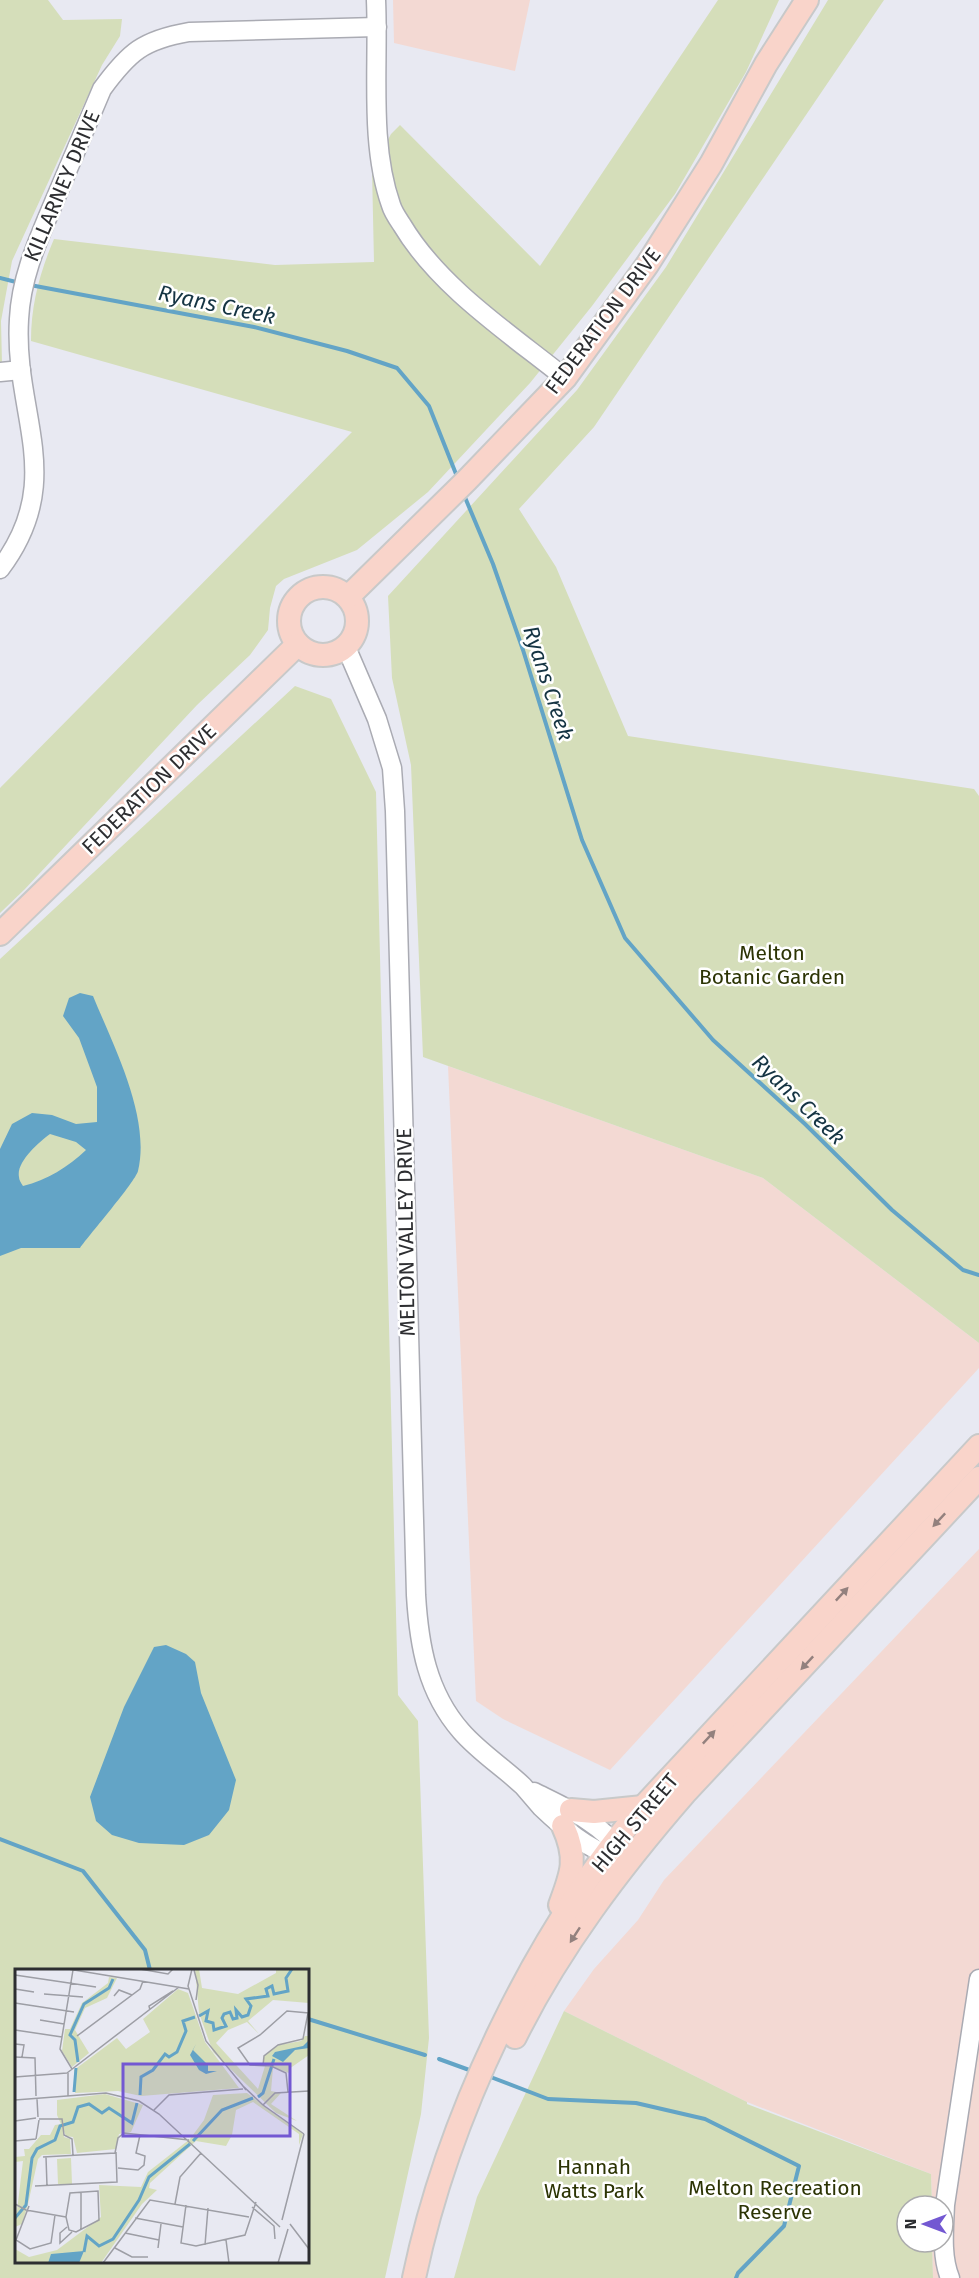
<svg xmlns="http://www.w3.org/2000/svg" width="979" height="2278" viewBox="0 0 979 2278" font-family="'Fira Sans',sans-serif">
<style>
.industrial{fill:#f3d9d3}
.green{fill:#d5deba;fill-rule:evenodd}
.water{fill:#63a4c6;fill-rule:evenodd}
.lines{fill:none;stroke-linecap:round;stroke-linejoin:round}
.stream{stroke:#63a4c6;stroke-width:4}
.minor-casing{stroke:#aaabb3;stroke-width:21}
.major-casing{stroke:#c8c9c9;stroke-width:26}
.minor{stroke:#fff;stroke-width:18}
.major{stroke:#f9d4ca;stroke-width:22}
.oneway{fill:#93817e}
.labels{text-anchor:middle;stroke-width:5;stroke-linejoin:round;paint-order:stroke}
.street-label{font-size:21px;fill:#2d2e31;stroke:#fff}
.park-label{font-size:21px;fill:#2c3404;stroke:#fff}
.water-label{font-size:22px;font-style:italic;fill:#153443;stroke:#fff}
.inset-river{fill:none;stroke:#63a4c6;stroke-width:3}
.inset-road{fill:none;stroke:#9d9ea5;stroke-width:1.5}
.view{fill:#7358d2;fill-opacity:0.15;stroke:#7358d2;stroke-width:3}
.inset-edge{fill:none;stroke:#2d2e31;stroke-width:3}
</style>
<rect width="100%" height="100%" fill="#e8e9f2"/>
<!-- industrial -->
<g class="industrial">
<polygon points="393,0 530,0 515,71 394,43"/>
<polygon points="448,1066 763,1178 979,1343 979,1368 610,1770 503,1719 476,1701"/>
<polygon points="979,1549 979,2278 933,2278 932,2242 943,2242 943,2206 932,2206 931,2174 747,2102 564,2011 594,1969 638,1920 664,1880"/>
</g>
<!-- green -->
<g class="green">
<polygon points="0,0 48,0 63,20 122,19 120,36 102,65 12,261 1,321 2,364 0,364"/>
<path d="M718,0h61l-33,72 -71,122 -83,112 -62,77 -102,109 -71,58 -73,29 -8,7 -6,22 -2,22 -18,25 -53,50 -172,184 -25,24v-125l352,-356 -321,-91c0,-37 9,-69 23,-102l221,26 99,-3 -2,-92 19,-36 9,-9 140,141z"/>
<polygon points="828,0 884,0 594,427 519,509 556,567 628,736 974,789 979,796 979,1343 763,1178 423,1057 411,765 392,678 388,596 577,390 666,267"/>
<path d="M295,686l36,13 45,93 22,903 20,26 11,317 -8,76 -36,164h-385v-1319zM16,1970h292v292h-292z"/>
<polygon points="564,2011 747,2102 747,2104 931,2174 932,2206 907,2206 907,2242 932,2242 933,2278 454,2278 477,2197"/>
</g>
<!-- water -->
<g class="water">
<path d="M80,993l13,3c20,49 58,121 45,175 -3,11 -48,63 -58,77h-59l-21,8v-107l12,-25 20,-11 20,2 24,9 21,-2v-35l-18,-49 -16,-22 6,-18zM50,1134l26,8 10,8c-18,17 -39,30 -63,36 -2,-3 -4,-6 -4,-9 -3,-15 20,-35 31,-43z"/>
<polygon points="166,1645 186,1654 195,1662 201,1693 236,1780 229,1810 209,1835 184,1845 139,1843 112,1835 96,1821 90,1797 124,1707 154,1647"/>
</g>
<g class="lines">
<!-- stream -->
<g class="stream">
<polyline points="0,278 20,283"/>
<polyline points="30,285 254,327 347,351 397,368 429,406 458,479"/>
<polyline points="464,495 493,564 523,650 582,840 625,938 713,1040 805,1124 892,1210 963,1270 979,1275"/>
<polyline points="0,1839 83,1871 145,1950 150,1970"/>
<polyline points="308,2019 425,2055"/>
<polyline points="439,2059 472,2071"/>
<polyline points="488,2076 548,2099 636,2103 705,2119 799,2166 784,2226 738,2273 736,2278"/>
</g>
<!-- minor casing -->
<g class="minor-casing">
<g id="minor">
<path d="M376,0c3,66 -7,143 15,205 2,7 7,14 11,20 37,62 107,108 163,153"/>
<polyline points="0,372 21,370"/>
<path d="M0,569c68,-90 13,-154 19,-250 2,-42 19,-79 35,-117 16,-37 32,-75 48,-113 27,-37 41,-49 87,-57l188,-5"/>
<path d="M346,647l31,72 15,49 3,43 21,784c3,50 11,97 45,136 18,21 42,36 62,55 6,7 12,14 18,21 22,21 46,42 75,51"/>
<path d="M534,1792c30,15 68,31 87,60"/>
<path d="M950,2278c-9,-22 -6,-49 -5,-73l34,-226"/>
</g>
</g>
<!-- major casing -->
<g class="major-casing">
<g id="major">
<circle cx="323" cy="621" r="34"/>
<polyline points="348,597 467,480 565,378 647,265 711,164 766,64 807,0"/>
<polyline points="0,934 297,645"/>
<polyline points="571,1810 594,1812 643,1807"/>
<path d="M560,1905c12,-32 18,-46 3,-79"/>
<path d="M515,2037c44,-89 105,-169 170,-244l294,-315"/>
<path d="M414,2278c34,-163 121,-344 229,-471l336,-361"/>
</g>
</g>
<!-- minor -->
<use href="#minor" class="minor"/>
<!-- major -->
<use href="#major" class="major"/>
</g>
<!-- one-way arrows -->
<defs><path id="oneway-solid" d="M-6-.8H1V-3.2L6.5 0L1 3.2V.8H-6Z" transform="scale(1.5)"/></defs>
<g class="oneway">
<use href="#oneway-solid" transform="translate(939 1520) rotate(133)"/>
<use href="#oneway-solid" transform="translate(842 1594) rotate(-47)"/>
<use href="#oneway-solid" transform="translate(807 1663) rotate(133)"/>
<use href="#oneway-solid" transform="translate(709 1737) rotate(-47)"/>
<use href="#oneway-solid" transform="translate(575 1935) rotate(123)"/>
</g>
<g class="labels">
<!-- street labels -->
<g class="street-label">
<text transform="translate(62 186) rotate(-67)" y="7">KILLARNEY DRIVE</text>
<text transform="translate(603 321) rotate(-53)" y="7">FEDERATION DRIVE</text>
<text transform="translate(149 789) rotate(-44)" y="7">FEDERATION DRIVE</text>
<text transform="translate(406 1232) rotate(-91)" y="7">MELTON VALLEY DRIVE</text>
<text transform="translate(635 1823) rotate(-50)" y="7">HIGH STREET</text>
</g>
<!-- park labels -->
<g class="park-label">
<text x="772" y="960">Melton<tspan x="772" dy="24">Botanic Garden</tspan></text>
<text x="594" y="2174">Hannah<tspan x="594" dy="24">Watts Park</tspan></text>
<text x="775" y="2195">Melton Recreation<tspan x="775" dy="24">Reserve</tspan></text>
</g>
<!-- water labels -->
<g class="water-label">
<text transform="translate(217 304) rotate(12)" y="8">Ryans Creek</text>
<text transform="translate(549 683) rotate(72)" y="8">Ryans Creek</text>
<text transform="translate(799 1099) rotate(44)" y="8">Ryans Creek</text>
</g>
</g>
<!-- overview -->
<g transform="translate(15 1969)">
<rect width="294" height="294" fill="#e8e9f2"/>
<path d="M180,0h4l3,19 36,6 38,-21v-4h33v34l-36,-3 -25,21 11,13 -12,-12 -19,8 -12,13 42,46 7,-23 8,2 -2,23 10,2 -10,11 26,17 -21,-8 -63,-61 -14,-39zM94,8l8,1 -10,20 -22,10 -10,22 14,23 -17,14 -10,-16 3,-22h5l12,-26 26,-20zM163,20l10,4 17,49 34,46 -98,8 -23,-5 -43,2 -1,-23 43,-32 9,11 24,-17 -7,-13zM290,67h4v19l-20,14v4l-25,-9v-8l15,-11 22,-4zM232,124l56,41 -4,11v-11l-46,-32 -17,8 -4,25 -6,11 -30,-5 -46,42 -1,5 8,2 -15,14 -41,59h-86v-14l14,8 28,-7 44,-33 -2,-32 42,2 7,-15 42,-33 14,-19 9,-25zM90,125l38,11 -12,27 -12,2 -3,15 -39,4 -4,-16 -7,-1 -9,-21v-15zM47,155l2,13 6,2 1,15 -29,1 -4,4 -10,45 -6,20 -7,3 8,-66 -8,1v-5l10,-1 -1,-7h5l12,-14h9l5,-10zM56,189l1,26h-14l-1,-25z" fill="#d5deba"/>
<path d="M294,71v8l-14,2 -12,12 -11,-6 3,-4 28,-6zM181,75l-3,6 15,15v6h9l-11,3 -7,-4 -9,-15zM69,282l-5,12h-31l3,-9z" fill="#63a4c6"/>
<path class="inset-river" d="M184,47l9,-5 -2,10 7,2 1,7 12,-4 -4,-8 2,-4 6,-2 3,7 4,-1 -1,-8 6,7 6,-2 3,-9 -5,-7 22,-3 -2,-7 6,-3 2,8 14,-3 -2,-13 6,-9M63,93l-3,-22 -5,-5 14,-31 25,-16 4,-9M59,123l2,-24M125,126l1,-18 12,-7 12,-16 4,3 8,-5 9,-21 -3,-10 12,-4M243,128l5,-4 11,-34M178,172l29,-31 31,-12M0,249l11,-13 6,-47 5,-9 18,-9 5,-14 13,-4 5,-15 11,-3 13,9 7,-5 23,15 5,-20M69,283l3,-16 12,10 14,-7 26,-39 10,-23 41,-33"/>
<path class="inset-road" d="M53,0l121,20M125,0l28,5 5,-5M177,0l-4,17 18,55 37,45M179,1l4,15 -2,15M0,6l81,12M0,20l19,3M29,25l39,3M99,27l5,-6 13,5M0,34l59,9M135,41l-1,-4 24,-15M25,51l24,4M0,61l47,7M62,67l63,-47 3,-8M0,75l9,1 -2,12M0,88l20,1 1,38M248,97l1,-10 14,-11 25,-6 5,-26M57,100l-12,-20 13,-79M52,104l112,-86M53,104v23M0,108l52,-4M231,121l-3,-4 20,19 41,29M273,123l-2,-19 -15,-7 -21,-1 -12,-17 22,-13 27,-24 22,2M22,130l1,18M0,131l91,-7 33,8 20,13 121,113M248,136l12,-12 34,-2M139,141l15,-15 74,-6M24,150h23l2,16 8,4 1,16M0,152l21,-3M21,170l3,-19M0,172l21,-2M28,188l72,-4 3,-15 6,-5 65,7M31,188l1,29M103,199l20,2 6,-5 1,-9 -9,-3 4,-18M20,217l82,-4 -1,-30M83,222l1,29 -23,12 -7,-2 -3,-13 4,-24zM0,235l11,6 40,7M160,235l5,-27 21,-24M171,236l-5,38 15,3 49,-11 11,-33M14,237l-13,34 14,9 21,-6 4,-28M237,238l22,19 1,13M120,249l48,9M267,251l22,-86M275,255l19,25M52,258l-7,6v10l12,-11M66,260v-37M110,264l34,7M211,271l3,23M190,276l3,-37M100,279l17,9h16M143,279l3,-24M88,294l47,-63 99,17M263,294l10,-34"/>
<path class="view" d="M108,95h167v72h-167z"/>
<rect width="294" height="294" class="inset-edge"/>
</g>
<!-- north arrow -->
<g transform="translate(925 2224) rotate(270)"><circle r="28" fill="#ffffff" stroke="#ababad" stroke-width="1.5"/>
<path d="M0-4.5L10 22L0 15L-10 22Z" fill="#7358d2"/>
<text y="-9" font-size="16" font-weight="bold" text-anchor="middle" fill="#2d2e31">N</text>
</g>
</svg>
